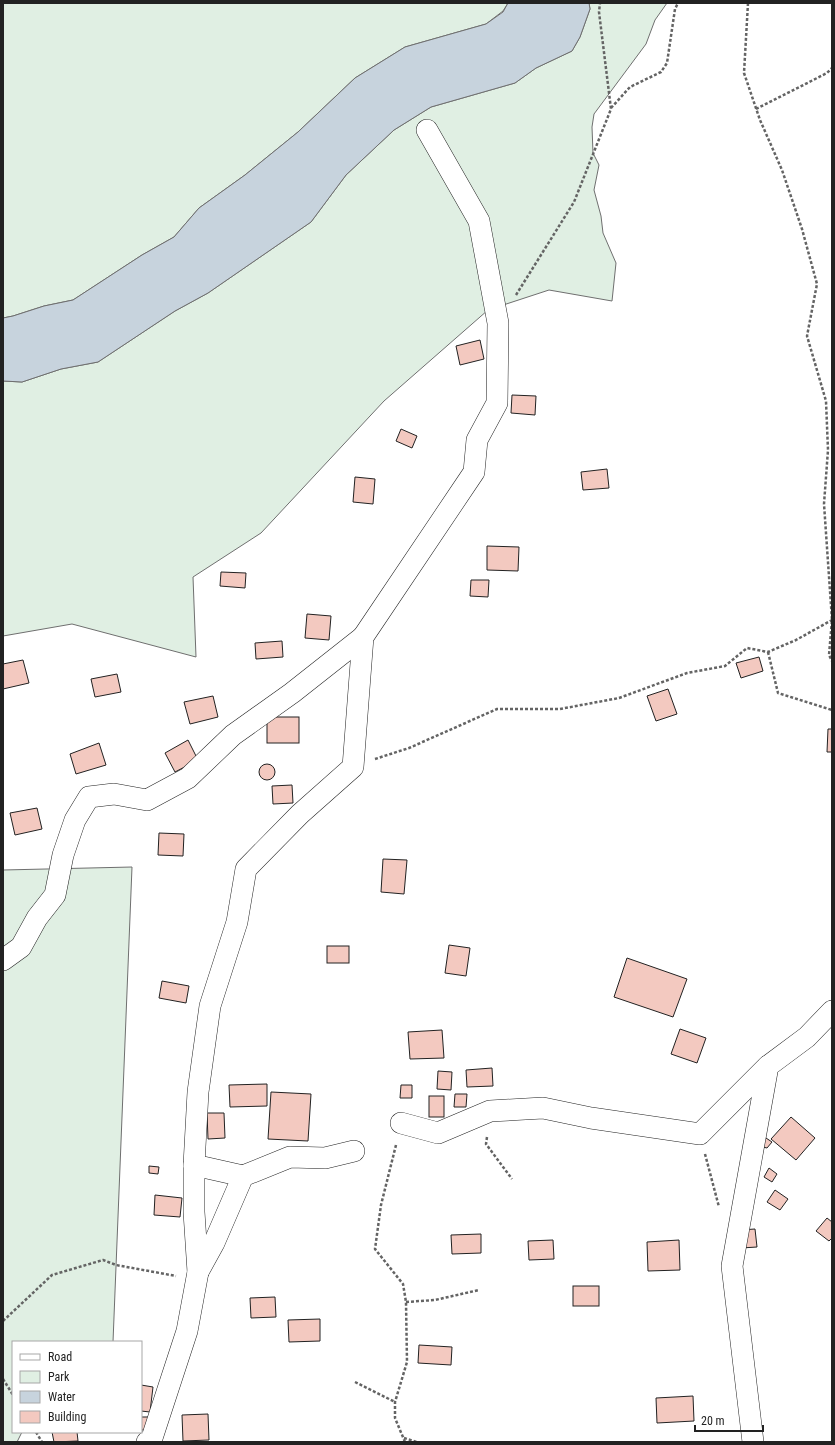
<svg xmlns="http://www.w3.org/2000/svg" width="835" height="1445" viewBox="0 0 835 1445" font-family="'Roboto Condensed',sans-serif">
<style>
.green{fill:#e0efe3;stroke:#6f6f6f}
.water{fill:#c7d3dd;stroke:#6f6f6f}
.building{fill:#f3c9c0;stroke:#222}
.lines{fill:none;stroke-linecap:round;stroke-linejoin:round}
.street-casing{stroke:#222;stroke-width:22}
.path{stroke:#646464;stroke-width:2.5;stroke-dasharray:3 2;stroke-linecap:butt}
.street{stroke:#fff;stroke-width:21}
</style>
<rect width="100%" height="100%" fill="#fff"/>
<!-- green -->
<g class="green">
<polygon points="3,3 508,3 503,11 486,24 405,47 355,78 298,132 245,175 199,208 174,237 142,255 73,300 44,306 13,316 3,318"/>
<polygon points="589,3 667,3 655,20 646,44 594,114 592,127 593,153 599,165 594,190 601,216 603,233 616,263 612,301 549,290 488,310 384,401 261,533 193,577 196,657 72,624 3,636 3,381 22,382 61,369 98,362 175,311 208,293 311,222 346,175 394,130 431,107 515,83 536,68 572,51 580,37 590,9"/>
<polygon points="132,867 113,1342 13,1342 13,1432 22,1432 17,1442 3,1442 3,870"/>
</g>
<!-- water -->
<polygon class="water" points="508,3 589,3 590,9 580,37 572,51 536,68 515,83 431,107 394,130 346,175 311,222 208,293 175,311 98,362 61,369 22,382 3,381 3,318 13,316 44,306 73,300 142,255 174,237 199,208 245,175 298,132 355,78 405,47 486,24 503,12"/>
<!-- building -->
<g class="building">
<polygon points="480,340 484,359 460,365 456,346"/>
<polygon points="512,395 536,396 535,415 511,413"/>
<polygon points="401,429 417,436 412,448 396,441"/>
<polygon points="607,469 609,488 583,490 581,472"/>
<polygon points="355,477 375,479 373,504 353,502"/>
<polygon points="487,546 519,547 518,571 487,570"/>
<polygon points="221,572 246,573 245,588 220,586"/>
<polygon points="471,580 489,580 488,597 470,596"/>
<polygon points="307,614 331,616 329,640 305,638"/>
<polygon points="282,641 283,657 256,659 255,643"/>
<polygon points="759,657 763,671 741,678 736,663"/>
<polygon points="23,660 29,683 3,689 3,664"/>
<polygon points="117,674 121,692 95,697 91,679"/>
<polygon points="668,689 677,714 656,721 647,696"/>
<polygon points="213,696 218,717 190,724 184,702"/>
<rect x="267" y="717" width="32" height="26"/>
<polygon points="828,729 832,729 832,752 827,752"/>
<polygon points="188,740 198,760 175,772 165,753"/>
<polygon points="99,743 106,765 76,774 70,754"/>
<circle cx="267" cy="772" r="8"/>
<polygon points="292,785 293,803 273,804 272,786"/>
<polygon points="37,808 42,829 15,835 10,813"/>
<polygon points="159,833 184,834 183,856 158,855"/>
<polygon points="383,859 407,860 404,894 381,892"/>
<polygon points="449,945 470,948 466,976 445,973"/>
<rect x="327" y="946" width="22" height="17"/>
<polygon points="627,958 687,979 673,1017 614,997"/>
<polygon points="162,981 189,986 186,1003 159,998"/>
<polygon points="680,1029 706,1038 697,1063 671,1054"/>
<polygon points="442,1030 444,1058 410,1059 408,1032"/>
<polygon points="492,1068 493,1086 467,1087 466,1070"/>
<polygon points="438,1071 452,1072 451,1090 437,1089"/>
<polygon points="267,1084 267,1106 230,1107 229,1085"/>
<polygon points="401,1085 412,1085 412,1098 400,1098"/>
<polygon points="271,1092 311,1094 308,1141 268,1139"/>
<polygon points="455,1094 467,1094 466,1107 454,1107"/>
<rect x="429" y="1096" width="15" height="21"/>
<polygon points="207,1113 224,1113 225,1138 208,1139"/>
<polygon points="791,1117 815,1138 796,1160 771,1139"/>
<polygon points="766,1138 772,1142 767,1148 763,1147 763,1139"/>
<polygon points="149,1166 159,1167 158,1174 149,1173"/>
<polygon points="769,1168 777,1174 772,1182 764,1177"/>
<polygon points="775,1190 788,1199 780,1210 767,1202"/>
<polygon points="155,1195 182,1198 180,1217 154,1215"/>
<polygon points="827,1218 832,1222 832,1238 829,1241 816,1231"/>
<polygon points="755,1229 757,1247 741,1248 740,1230"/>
<polygon points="481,1234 481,1253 452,1254 451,1235"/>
<polygon points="553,1240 554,1259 529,1260 528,1241"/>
<polygon points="679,1240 680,1270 648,1271 647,1242"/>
<rect x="573" y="1286" width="26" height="20"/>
<polygon points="275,1297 276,1317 251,1318 250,1298"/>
<polygon points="320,1319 320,1341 289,1342 288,1320"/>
<polygon points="419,1345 452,1347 451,1365 418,1363"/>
<polygon points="141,1385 153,1387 150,1412 141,1411"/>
<polygon points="693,1396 694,1421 657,1423 656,1398"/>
<polygon points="208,1414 209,1440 183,1441 182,1415"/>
<rect x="141" y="1417" width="7" height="13"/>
<polygon points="52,1432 77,1432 78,1441 54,1442"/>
</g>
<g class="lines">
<!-- street casing -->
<g class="street-casing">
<g id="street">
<polyline points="3,960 21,947 37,918 55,895 63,855 75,820 89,797 114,794 147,800 188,778 233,735 292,693 363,637"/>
<polyline points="401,1123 438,1133 490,1111 543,1108 591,1118 700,1134 768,1066"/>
<polyline points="194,1165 243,1176"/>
<polyline points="198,1272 214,1243 243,1176 290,1157 325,1158 354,1151"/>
<polyline points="147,1442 152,1438 187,1331 198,1272 194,1212 194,1165 198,1092 210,1006 237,922 246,869 300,814 353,767 363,637 474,472 477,440 497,403 498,323 479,221 427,130"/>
<polyline points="753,1442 732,1266 768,1066 807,1037 832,1011"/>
</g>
</g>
<!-- path -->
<g class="path">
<polyline points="748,3 744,73 760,120 782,170 802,229 817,284 807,336 826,401 828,450 824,504 832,620 829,655 832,661"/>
<polyline points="611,108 630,87 661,72 667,63 675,9 678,3"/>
<polyline points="756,109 827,73 832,68"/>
<polyline points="516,295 574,202 611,109 599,12 600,3"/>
<polyline points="768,652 778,693 832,710"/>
<polyline points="375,759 409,748 497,709 560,709 619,698 687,673 725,666 747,648 768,652 796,640 832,620"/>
<polyline points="487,1137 486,1144 512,1179"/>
<polyline points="396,1145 381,1205 375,1249 403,1284 406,1302 407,1362 395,1402 395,1418 405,1442"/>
<polyline points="705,1154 719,1207"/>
<polyline points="406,1302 435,1300 479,1290"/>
<polyline points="3,1321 52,1275 103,1260 116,1265 176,1276"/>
<polyline points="3,1379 13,1395"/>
<polyline points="355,1382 395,1402"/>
<polyline points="36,1432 42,1442"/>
<polyline points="404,1438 417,1442"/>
</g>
<!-- street -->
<use href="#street" class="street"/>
</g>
<!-- border -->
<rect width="835" height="1445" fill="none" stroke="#222222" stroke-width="8"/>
<!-- legend -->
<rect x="12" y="1341" width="130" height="92" fill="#ffffff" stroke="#a7a7a7"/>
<rect x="20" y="1354" width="20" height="6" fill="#ffffff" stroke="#a7a7a7"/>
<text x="48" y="1361" font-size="12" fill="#222222">Road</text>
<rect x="20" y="1371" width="20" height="12" fill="#e0efe3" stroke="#a7a7a7"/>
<text x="48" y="1381" font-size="12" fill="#222222">Park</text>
<rect x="20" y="1391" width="20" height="12" fill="#c7d3dd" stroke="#a7a7a7"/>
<text x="48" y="1401" font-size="12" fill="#222222">Water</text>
<rect x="20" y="1411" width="20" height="12" fill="#f3c9c0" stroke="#a7a7a7"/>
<text x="48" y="1421" font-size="12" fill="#222222">Building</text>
<!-- scale -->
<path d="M695 1425v6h68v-6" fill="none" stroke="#222222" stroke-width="2"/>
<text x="701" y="1425" font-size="12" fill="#222222" stroke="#ffffff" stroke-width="3" paint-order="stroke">20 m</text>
</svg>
